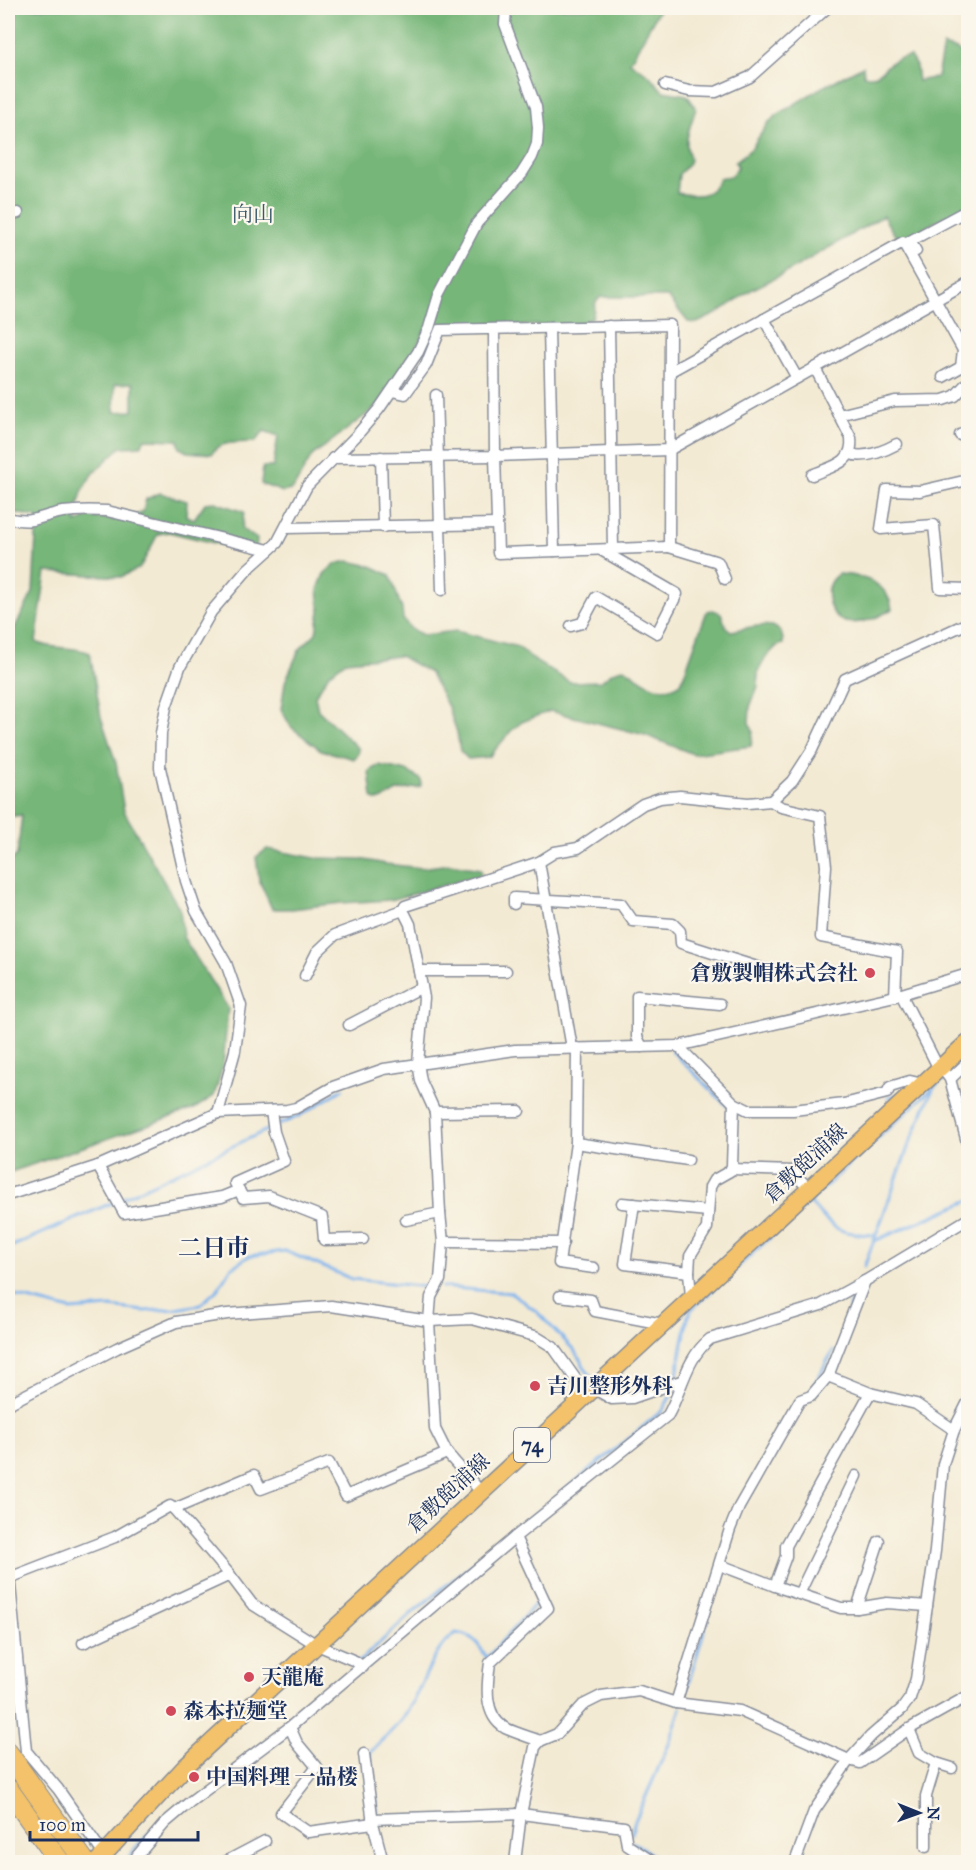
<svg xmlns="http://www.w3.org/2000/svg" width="976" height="1870" viewBox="0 0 976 1870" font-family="'IM FELL Great Primer','Noto Serif JP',serif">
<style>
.forest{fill:#76b678;stroke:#48726b;stroke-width:1.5;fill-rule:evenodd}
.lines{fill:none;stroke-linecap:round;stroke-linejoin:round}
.stream{stroke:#7eb4ed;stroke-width:3}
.street-casing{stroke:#878c98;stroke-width:13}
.primary-casing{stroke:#878c98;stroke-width:19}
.highway-casing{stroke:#878c98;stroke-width:22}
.street{stroke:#fff;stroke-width:10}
.primary{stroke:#f3c26a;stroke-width:16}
.highway{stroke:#f3c26a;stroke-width:20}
.poi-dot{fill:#d1495b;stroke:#fbf7ec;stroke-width:2}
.labels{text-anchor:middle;stroke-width:4.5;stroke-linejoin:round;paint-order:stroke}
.shield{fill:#fbf7ec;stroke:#5e6b89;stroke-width:1.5}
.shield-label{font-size:20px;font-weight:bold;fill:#1b2f5e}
.park-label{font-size:21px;fill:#39586a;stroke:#fbf7ec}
.poi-label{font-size:21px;font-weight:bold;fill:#1b2f5e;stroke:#fbf7ec;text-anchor:start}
.street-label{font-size:21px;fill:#1b2f5e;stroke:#fbf7ec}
.quarter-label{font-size:24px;font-weight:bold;fill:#1b2f5e;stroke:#fbf7ec}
</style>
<rect width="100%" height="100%" fill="#fbf7ec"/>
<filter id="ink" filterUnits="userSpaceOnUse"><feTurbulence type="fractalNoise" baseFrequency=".0167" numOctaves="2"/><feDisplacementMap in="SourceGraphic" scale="12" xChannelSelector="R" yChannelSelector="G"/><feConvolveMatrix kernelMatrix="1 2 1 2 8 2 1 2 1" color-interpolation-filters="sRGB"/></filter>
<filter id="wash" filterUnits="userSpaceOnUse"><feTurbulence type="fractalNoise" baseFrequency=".008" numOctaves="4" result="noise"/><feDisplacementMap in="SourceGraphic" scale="24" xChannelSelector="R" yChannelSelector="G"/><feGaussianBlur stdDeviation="1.35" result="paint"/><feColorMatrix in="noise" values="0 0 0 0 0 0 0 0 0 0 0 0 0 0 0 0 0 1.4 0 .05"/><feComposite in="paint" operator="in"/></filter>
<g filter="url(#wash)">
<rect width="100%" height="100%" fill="#f3ead3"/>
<!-- forest -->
<g class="forest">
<path d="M8,8h652l-30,54 19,13 14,16 24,4 9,13c-3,10 -8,22 -9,32 -2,18 12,16 -8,34l-2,19c18,3 33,6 42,-14l12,-3 7,-9 -3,-5 16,-13 17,-26 9,-8 42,-26 44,-23 1,9c14,5 20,-9 31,-15 4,-2 10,-3 15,-4l6,10 2,15 19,-4 6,-31 14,4 11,9v145l-69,38 -16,-26 -96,56 -34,17 -37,25 -19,9 -9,-1 -20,-25h-67l-5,5 -4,16 -14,6 -153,5 -10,22 -36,54 -67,51 -19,33 -10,3 -22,-8 2,-17h10l5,-31 -14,-5 -9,11c-14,1 -37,-2 -43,12l-25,-2 -7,-4 -2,-8 -33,-1 -4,7 -20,1c-29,27 -42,34 -45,76l12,-6 38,3 17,-8 3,-13 14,-6 27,8 -1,15 8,3 11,-16 10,-1 29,10 -2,17 15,10 -1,10 -5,3 -82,-20 -11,2 -18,34 -19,9 -75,-5 -10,70c18,9 37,3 54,11l11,64 15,46 8,48 56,99 3,27 45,71 -5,58 -9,30 -20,13 -186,64v-310l9,-8 5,-40 -14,2v-176l25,-49 4,-75 -21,-4 -8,-7zM133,383v28l-19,1 1,-28z"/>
<path d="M348,561l23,5 19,9 12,34 1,10 8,10 12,6 33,-4 62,16 20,16 32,19 31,-1 12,-9 12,-4c18,13 35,29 56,15l26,-72 6,-1 8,3 5,14 5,4c17,-2 53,-17 52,13l-6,2 -11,11 -8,15v14l-8,21 -1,16 4,8 -2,15 -58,8 -48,-19 -95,-24 -28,11 -11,9 -22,26 -21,2 -8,-8 -3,-19 -9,-25 -18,-34 -30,-17 -54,5 -17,13 -14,22 3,14 41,39 -1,6 -4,4 -33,-9 -30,-23 -10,-18 4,-27 14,-32 17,-17 4,-22 -2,-22 6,-15 11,-10z"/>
<path d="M838,574c23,1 50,8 54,35 -13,8 -31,16 -47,13 -15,-4 -22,-29 -14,-41 2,-3 5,-5 7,-7z"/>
<polygon points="379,765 407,771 420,779 422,783 420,787 397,791 381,800 375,800 372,797 369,771"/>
<polygon points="267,849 315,858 360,859 386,864 421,868 450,864 480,869 482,873 478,876 391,900 341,903 292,909 272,909 259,880 256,857"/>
</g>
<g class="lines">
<!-- stream -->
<g class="stream">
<polyline points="672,1051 728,1107"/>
<polyline points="469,1062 525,1055"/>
<polyline points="888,1097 901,1094"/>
<polyline points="739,1113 747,1116 760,1115"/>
<polyline points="278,1125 299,1116 343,1089"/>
<polyline points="123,1198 267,1130"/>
<path d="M809,1201c24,28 28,33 66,34"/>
<polyline points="874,1241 968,1201"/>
<polyline points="8,1248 114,1202"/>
<polyline points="864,1267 909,1145 933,1089"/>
<polyline points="442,1287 512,1293 537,1312 574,1350 593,1381"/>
<polyline points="8,1294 71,1310 110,1307 144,1311 176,1309 200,1305 217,1290 231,1268 249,1256 285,1251 352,1279 427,1287"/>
<polyline points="849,1308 855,1292"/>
<polyline points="677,1374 688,1316 691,1310 945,1077"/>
<polyline points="813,1387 833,1351"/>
<polyline points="359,1662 412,1613 637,1432 662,1411 673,1392"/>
<polyline points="683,1701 708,1618"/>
<path d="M377,1811l-7,-58c10,-13 25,-23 34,-37 19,-27 25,-63 52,-83 19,3 21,10 31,25l54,-60"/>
<polyline points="632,1833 634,1823 669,1744 681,1708"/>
<polyline points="634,1843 663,1862"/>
<polyline points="126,1862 134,1850 158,1824"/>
<polyline points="627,1862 628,1854"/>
</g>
</g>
</g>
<g filter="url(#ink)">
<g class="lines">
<!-- street casing -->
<g class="street-casing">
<g id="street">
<polyline points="665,85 689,91 716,92 750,77 827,8"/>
<polyline points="8,215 18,213"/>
<polyline points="916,251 910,241 968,210"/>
<polyline points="764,319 797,378"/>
<polyline points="609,326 613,549"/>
<polyline points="549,328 554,551"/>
<polyline points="671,371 903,242 963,350 961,367 943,377"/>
<polyline points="392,391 405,394 426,365 440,330 670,325 669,547 498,553 495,456 494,330"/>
<polyline points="436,395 442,590"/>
<polyline points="839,415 895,401 943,400 955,396 968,382"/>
<polyline points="960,435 966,432 968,433"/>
<path d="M850,454c15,5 34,-3 47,-10"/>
<polyline points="381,457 383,527"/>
<polyline points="333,458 495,456 669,450 968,282"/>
<path d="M812,475c20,-9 42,-11 39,-37l-36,-70"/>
<polyline points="968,480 920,491 887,490 881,529 934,525 940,588 968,589"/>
<path d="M8,518c26,7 31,-2 55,-6 15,-2 29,-2 44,-1l162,39"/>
<polyline points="286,528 497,524"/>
<polyline points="669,547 718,562 725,579"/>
<polyline points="571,626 582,623 596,597 657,633 677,594 601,550"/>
<polyline points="771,801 792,781 812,750 845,679 968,623"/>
<polyline points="539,862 572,1048"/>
<polyline points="514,904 514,898 621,904 633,921 673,924 680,931 681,943 776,973"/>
<polyline points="419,971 506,971"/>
<polyline points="305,976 317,952 335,935 403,910"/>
<polyline points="901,994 939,1069"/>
<polyline points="349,1025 422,987"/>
<polyline points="678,1046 734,1103 748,1110 793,1110 844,1104 887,1093 890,1087 910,1081 923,1084"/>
<polyline points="642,1047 637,1037 637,996 720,1004"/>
<polyline points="577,1048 576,1143 559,1263 594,1268"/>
<polyline points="941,1067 950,1079 968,1146"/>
<polyline points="950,1079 968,1062"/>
<polyline points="435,1112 519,1111"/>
<polyline points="218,1113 235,1051 241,1006 226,963 196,911 186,881 160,768 161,733 166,707 180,667 211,612 248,569 277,543 307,486 357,435 379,409 418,352 429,328 439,295 477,223 522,173 532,157 537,144 538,128 536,107 505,24 506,8"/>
<polyline points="576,1143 688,1160"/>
<polyline points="98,1166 124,1213 222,1197 239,1190 235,1183 284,1161 274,1132 271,1111"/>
<polyline points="731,1169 792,1171 810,1190"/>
<polyline points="239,1190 243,1198 269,1196 322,1217 324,1240 363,1239"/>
<polyline points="8,1195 98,1166 218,1113 287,1110 296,1108 333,1087 384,1069 515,1050 678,1046 895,996 968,974"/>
<polyline points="622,1203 708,1211"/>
<polyline points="634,1204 625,1264 689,1272"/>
<polyline points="406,1220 440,1213"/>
<polyline points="443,1242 563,1243"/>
<polyline points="560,1296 591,1300 595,1311 663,1324"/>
<polyline points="691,1298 689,1272 690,1256 707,1228 710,1187 714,1180 730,1171 732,1166 734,1103"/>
<polyline points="828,1376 870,1393 916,1404 954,1430"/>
<polyline points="593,1388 612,1399 632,1398 681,1381"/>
<polyline points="8,1404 117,1348 176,1322 227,1314 331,1306 429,1321 472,1319 535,1336 553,1347 587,1395"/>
<polyline points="481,1492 447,1453 435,1429 429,1321 431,1297 440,1280 443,1242 440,1213 435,1112 421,1081 418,1063 424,998 422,987 410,924 403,910 405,906 539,862 555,852 578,848 643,804 660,798 680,796 748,803 771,801 781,807 820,816 826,866 821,937 897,952 895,996"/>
<polyline points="174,1509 230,1575 252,1604 317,1645 355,1661 363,1667"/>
<path d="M515,1537l33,71 -58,55c-3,21 -7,52 15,65 11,5 24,9 35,13"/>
<polyline points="8,1564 26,1751 58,1789 109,1862"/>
<polyline points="720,1565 775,1586 841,1608 857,1608 887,1603 927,1606"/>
<polyline points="9,1578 115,1537 170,1506 174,1509 254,1475 261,1489 329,1463 346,1496 447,1453"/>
<polyline points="775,1586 786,1556 786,1546 870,1393"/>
<polyline points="799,1594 856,1476"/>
<polyline points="857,1608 879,1541"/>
<polyline points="83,1643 230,1575"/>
<polyline points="676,1703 730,1529 739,1507 800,1400 811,1396 828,1376 865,1281"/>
<polyline points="290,1727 297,1743 317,1767 281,1813 308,1832 373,1823"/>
<polyline points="909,1729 919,1753 936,1763 952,1768"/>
<polyline points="364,1754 373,1823 383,1862"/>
<polyline points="372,1819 521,1814 624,1827 627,1845 653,1862"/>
<polyline points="926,1847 926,1796 936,1763"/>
<path d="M137,1856l28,-33 26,-22 99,-74 225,-190 153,-122c14,-25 18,-57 42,-76l111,-34 44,-24 103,-62"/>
<polyline points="225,1862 265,1841"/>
<polyline points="515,1862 521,1814 535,1747 540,1741 557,1734 583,1705 601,1696 639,1691 676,1703 740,1711 849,1760 860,1763 909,1729 968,1696"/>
<polyline points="795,1862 814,1811 849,1760 871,1736 902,1709 910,1698 916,1679 927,1606 935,1551 943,1464 954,1430 968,1402"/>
</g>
</g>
<!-- primary casing -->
<g class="primary-casing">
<polyline id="primary" points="97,1862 186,1766 968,1042"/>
</g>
<!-- highway casing -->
<g class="highway-casing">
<g id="highway">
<polyline points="8,1753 85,1862"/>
<polyline points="8,1789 60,1862"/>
</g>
</g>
<!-- street -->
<use href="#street" class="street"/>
<!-- primary -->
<use href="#primary" class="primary"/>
<!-- highway -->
<use href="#highway" class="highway"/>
</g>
</g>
<!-- markers -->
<g class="poi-dot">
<circle cx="870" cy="973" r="6"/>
<circle cx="535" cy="1386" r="6"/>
<circle cx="249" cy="1677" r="6"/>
<circle cx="171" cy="1711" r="6"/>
<circle cx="194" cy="1777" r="6"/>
</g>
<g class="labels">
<!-- shield labels -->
<rect class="shield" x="514" y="1428" width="36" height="34" rx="4.5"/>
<g class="shield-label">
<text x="532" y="1452">74</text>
</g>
<!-- park labels -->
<g class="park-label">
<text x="253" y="221">向山</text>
</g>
<!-- poi labels -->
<g class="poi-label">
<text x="858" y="980" text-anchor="end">倉敷製帽株式会社</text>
<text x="547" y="1393">吉川整形外科</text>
<text x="261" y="1684">天龍庵</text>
<text x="183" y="1718">森本拉麺堂</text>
<text x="206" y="1784">中国料理 一品楼</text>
</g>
<!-- street labels -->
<g class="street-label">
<text transform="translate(805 1163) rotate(-43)" y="7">倉敷飽浦線</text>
<text transform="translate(448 1493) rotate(-43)" y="7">倉敷飽浦線</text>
</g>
<!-- quarter labels -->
<g class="quarter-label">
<text x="214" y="1256">二日市</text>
</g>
</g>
<!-- margin -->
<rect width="976" height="1870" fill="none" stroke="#fbf7ec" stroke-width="30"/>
<!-- north arrow -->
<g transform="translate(919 1813) rotate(91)" stroke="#fbf7ec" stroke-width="4.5" paint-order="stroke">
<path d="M0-4.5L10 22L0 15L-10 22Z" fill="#1b2f5e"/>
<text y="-9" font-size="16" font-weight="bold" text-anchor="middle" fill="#1b2f5e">N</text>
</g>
<!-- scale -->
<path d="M30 1831v9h168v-9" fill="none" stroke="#1b2f5e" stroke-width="3"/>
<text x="39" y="1831" font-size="18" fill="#1b2f5e" stroke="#fbf7ec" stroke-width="4.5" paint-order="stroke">100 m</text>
</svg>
